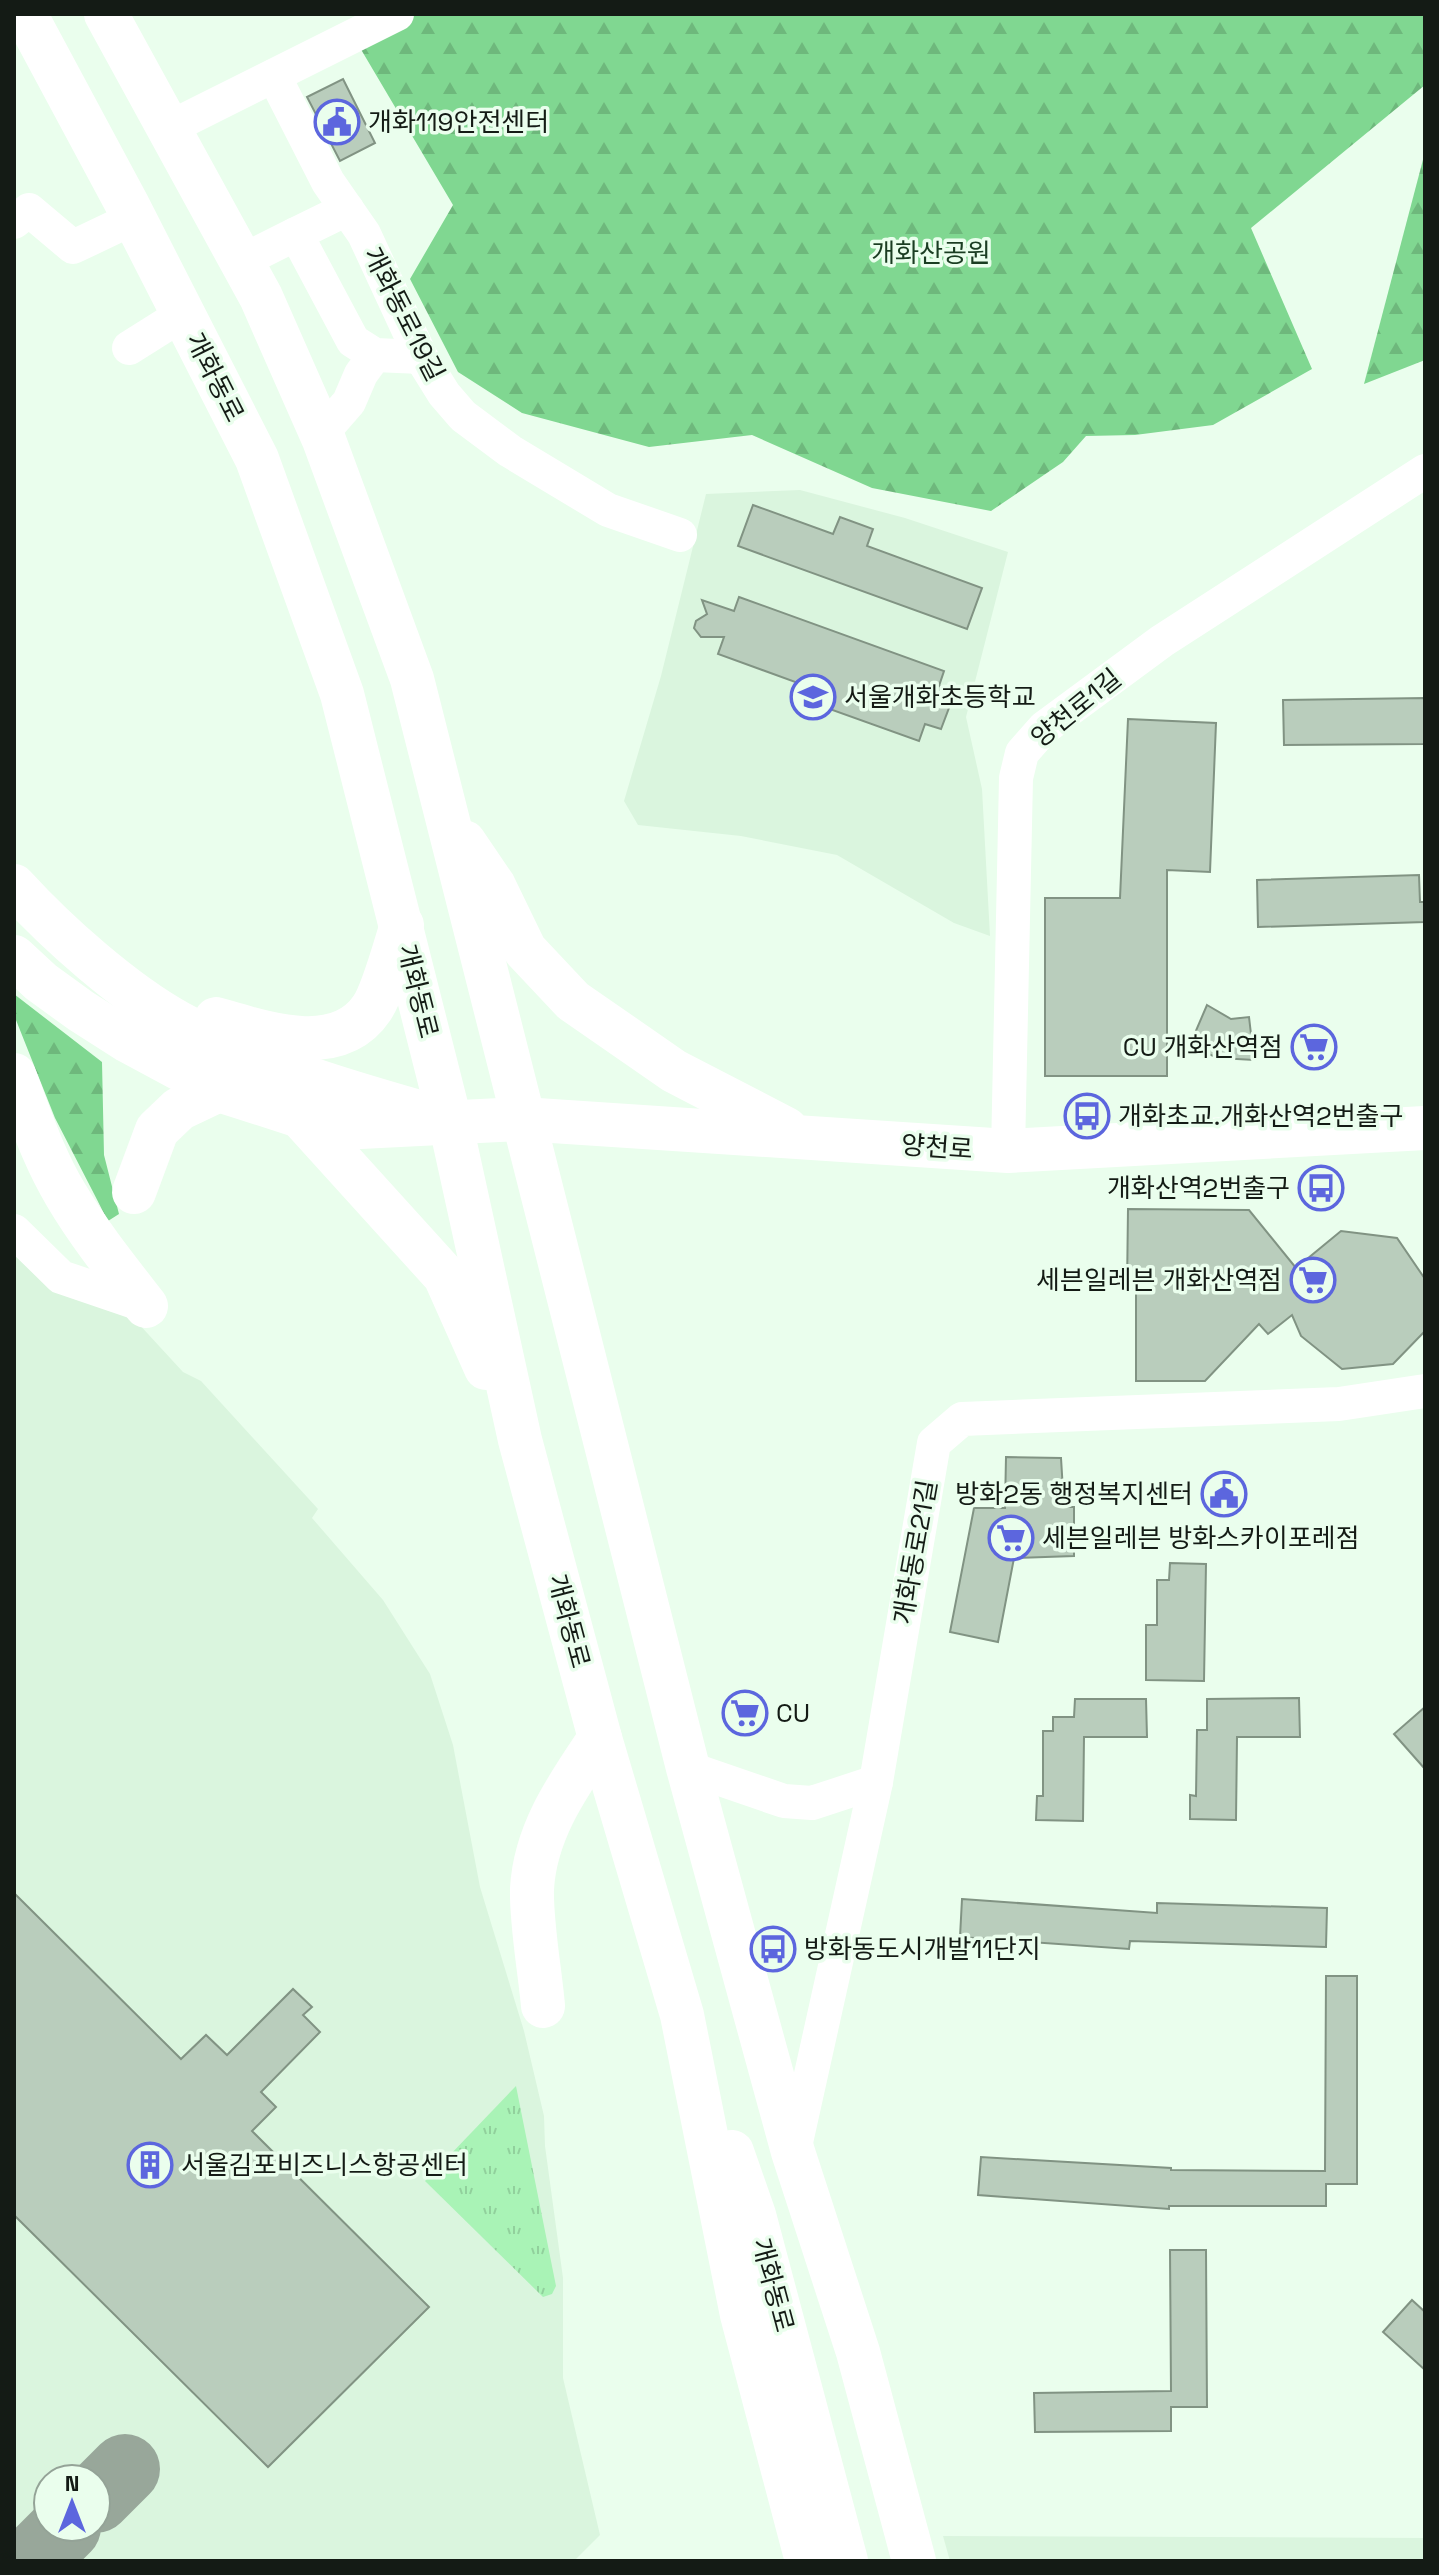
<svg xmlns="http://www.w3.org/2000/svg" width="1439" height="2575" viewBox="0 0 1439 2575" font-family="'Space Grotesk','Noto Sans KR',sans-serif">
<style>
.built{fill:#daf5de;fill-rule:evenodd}
.grass{fill:url(#grass-tufts)}
.forest{fill:url(#forest-firs)}
.lines{fill:none;stroke-linecap:round;stroke-linejoin:round}
.taxiway{stroke:#98a79a;stroke-width:70}
.building{fill:#b9cdbc;stroke:#819383;stroke-width:2}
.minor{stroke:#fff;stroke-width:34}
.major{stroke:#fff;stroke-width:44}
.highway{stroke:#fff;stroke-width:44}
.labels{text-anchor:middle;stroke-width:7;stroke-linejoin:round;paint-order:stroke}
.poi-label{font-size:26px;fill:#141b15;stroke:#eafeed;text-anchor:start}
.park-label{font-size:26px;fill:#1a3d22;stroke:#eafeed}
.street-label{font-size:26px;fill:#141b15;stroke:#eafeed}
</style>
<defs>
<pattern id="grass-tufts" width="24" height="20" patternUnits="userSpaceOnUse" patternTransform="scale(2)"><rect width="24" height="20" fill="#a9f3b6"/><path d="M3 7l-1-3M5 7V3M7 7l1-3M15 17l-1-3M17 17v-4M19 17l1-3" fill="none" stroke="#91d09c"/></pattern>
<pattern id="forest-firs" width="22" height="20" patternUnits="userSpaceOnUse" patternTransform="scale(2)"><rect width="22" height="20" fill="#80d791"/><path d="M5 1l3.5 6h-7zM16 11l3.5 6h-7z" fill="#6eb87c"/></pattern>
</defs>
<rect width="100%" height="100%" fill="#eafeed"/>
<!-- built -->
<g class="built">
<polygon points="800,490 905,518 1008,552 966,717 982,789 990,936 954,923 837,855 741,836 638,825 624,801 661,676 706,494"/>
<path d="M14,1238l111,71 58,63 18,9 117,128 -6,9 71,82 47,74 23,71 27,142 44,144 20,85 1,30 18,132v100l37,157 -26,26h-560zM48,2479h48v48h-48z"/>
<polygon points="943,2536 1425,2538 1425,2561 950,2561"/>
</g>
<!-- grass -->
<polygon class="grass" points="516,2086 556,2286 552,2294 543,2297 425,2181"/>
<!-- forest -->
<g class="forest">
<polygon points="390,14 1425,14 1425,85 1251,228 1312,369 1213,425 1135,435 1086,436 1063,462 991,511 872,488 752,435 649,447 522,413 458,372 410,279 453,205 356,41"/>
<polygon points="1425,152 1425,360 1364,384"/>
<polygon points="14,994 102,1062 104,1155 119,1214 108,1221 55,1118 14,1015"/>
</g>
<g class="lines">
<!-- taxiway -->
<g class="taxiway">
<polyline points="96,2498 125,2469"/>
<polyline points="32,2561 66,2527"/>
</g>
</g>
<!-- building -->
<g class="building">
<polygon points="343,79 375,143 340,161 307,97"/>
<polygon points="753,505 833,534 840,517 873,529 867,546 982,588 967,629 738,546"/>
<polygon points="739,597 944,671 939,686 955,692 941,729 925,724 919,741 796,697 801,684 718,654 724,637 701,637 694,628 696,621 707,614 702,600 734,611"/>
<polygon points="1425,698 1425,744 1284,745 1283,700"/>
<polygon points="1128,719 1216,723 1210,872 1167,870 1167,1076 1045,1076 1045,898 1120,898"/>
<polygon points="1419,875 1420,902 1425,902 1425,922 1258,927 1257,880"/>
<polygon points="1207,1005 1231,1019 1249,1017 1254,1060 1219,1058 1189,1047"/>
<polygon points="1128,1209 1249,1210 1296,1268 1341,1231 1397,1238 1425,1279 1425,1331 1393,1364 1342,1369 1301,1336 1292,1315 1268,1334 1259,1324 1205,1381 1136,1381 1136,1289 1127,1289"/>
<polygon points="1006,1457 1061,1458 1064,1507 1074,1507 1074,1556 1014,1558 998,1642 950,1632 974,1508 1005,1508"/>
<polygon points="1170,1563 1206,1564 1204,1681 1146,1680 1146,1625 1157,1625 1157,1580 1169,1580"/>
<polygon points="1299,1698 1300,1737 1237,1737 1236,1820 1190,1819 1190,1795 1196,1796 1197,1730 1207,1730 1207,1699"/>
<polygon points="1075,1699 1146,1699 1147,1737 1084,1737 1083,1821 1036,1820 1037,1796 1043,1796 1043,1731 1053,1731 1053,1717 1074,1717"/>
<polygon points="1425,1707 1425,1769 1394,1734"/>
<polygon points="14,1893 181,2059 206,2035 227,2055 293,1989 312,2007 303,2015 320,2032 261,2092 276,2107 252,2131 429,2307 268,2467 14,2215"/>
<polygon points="962,1899 1157,1913 1157,1903 1327,1908 1326,1947 1130,1941 1129,1949 960,1937"/>
<polygon points="1326,1976 1357,1976 1357,2184 1326,2184 1326,2206 1169,2206 1169,2209 978,2195 981,2157 1171,2168 1171,2170 1325,2171"/>
<polygon points="1170,2250 1206,2250 1207,2407 1171,2407 1171,2431 1035,2432 1034,2393 1171,2391"/>
<polygon points="1412,2300 1425,2312 1425,2370 1383,2332"/>
</g>
<g class="lines">
<!-- minor -->
<g class="minor">
<polyline points="274,76 328,182 364,234 421,357 444,394 463,416 510,451 608,510 680,535"/>
<polyline points="169,128 397,14"/>
<polyline points="14,222 29,210 73,247 134,218"/>
<polyline points="296,234 347,209"/>
<polyline points="242,261 296,234 353,341 375,355 421,357"/>
<polyline points="129,348 183,314"/>
<polyline points="322,433 349,402 361,374 375,355"/>
<polyline points="1008,1151 1016,778 1022,753 1044,728 1162,641 1425,471"/>
<polyline points="14,1231 61,1277 146,1306"/>
<polyline points="688,1768 784,1801 812,1803 876,1782"/>
<polyline points="794,2151 876,1782 934,1443 962,1419 1339,1404 1425,1391"/>
</g>
<!-- major -->
<g class="major">
<polyline points="25,14 128,206 257,459 342,694 450,1121 520,1440 600,1738 682,2015 742,2315 807,2561"/>
<polyline points="106,14 261,297 324,440 412,679 688,1768 793,2152 858,2352 914,2561"/>
<polyline points="464,842 494,886 525,950 573,1001 674,1071 786,1129"/>
<polyline points="14,957 41,982 81,1011 128,1041 219,1090 300,1116 360,1127 522,1119 1008,1151 1425,1128"/>
<path d="M14,1075c16,41 29,82 52,120 23,39 52,75 80,111"/>
<polyline points="300,1116 445,1276 486,1368"/>
<polyline points="134,1192 157,1130 179,1109 219,1090"/>
<path d="M543,2006c-3,-35 -12,-83 -11,-117 3,-58 37,-105 68,-151"/>
<polyline points="732,2152 754,2215 846,2561"/>
</g>
<!-- highway -->
<g class="highway">
<path d="M14,886c43,47 109,106 165,137 85,46 179,72 271,98"/>
<path d="M216,1019c48,14 122,40 156,-11 11,-16 23,-62 30,-83"/>
</g>
</g>
<!-- icons -->
<defs>
<g id="civic-ring" transform="scale(2.3)"><circle r="9.5" fill="#eafeed" stroke="#5c66de" stroke-width="1.5"/><path d="M-.6-6.5H3V-4.5H.6V-3L4-1V1h2V6H-6V1h2V-1L-.6-3ZM-1.2 2.5V6h2.4V2.5Z" fill="#5c66de"/></g>
<g id="school-ring" transform="scale(2.3)"><circle r="9.5" fill="#eafeed" stroke="#5c66de" stroke-width="1.5"/><path d="M0-5L7-2L0 1L-7-2ZM-4 1L0 2.5L4 1V4Q0 6-4 4Z" fill="#5c66de"/></g>
<g id="supermarket-ring" transform="scale(2.3)"><circle r="9.5" fill="#eafeed" stroke="#5c66de" stroke-width="1.5"/><path d="M-6-5.5h2.5l.6 2H6L4.5 2H-2.5L-4.4-4H-6ZM-1.5 3.2a1.3 1.3 0 1 0 .1 0ZM3 3.2a1.3 1.3 0 1 0 .1 0Z" fill="#5c66de"/></g>
<g id="bus-ring" transform="scale(2.3)"><circle r="9.5" fill="#eafeed" stroke="#5c66de" stroke-width="1.5"/><path d="M-5-6H5V4H4V6H2V4H-2V6H-4V4H-5ZM-3.5-4V0h7V-4ZM-3.5 1.2v1.5H-2V1.2ZM2 1.2v1.5H3.5V1.2Z" fill="#5c66de"/></g>
<g id="building-ring" transform="scale(2.3)"><circle r="9.5" fill="#eafeed" stroke="#5c66de" stroke-width="1.5"/><path d="M-4-6H4V6H1V3H-1V6H-4ZM-2.5-4.3h1.7v1.8h-1.7ZM.8-4.3h1.7v1.8H.8ZM-2.5-1h1.7V.8h-1.7ZM.8-1h1.7V.8H.8Z" fill="#5c66de"/></g>
</defs>
<g fill-rule="evenodd">
<use href="#civic-ring" x="337" y="122"/>
<use href="#school-ring" x="813" y="697"/>
<use href="#supermarket-ring" x="1314" y="1047"/>
<use href="#bus-ring" x="1087" y="1116"/>
<use href="#bus-ring" x="1321" y="1188"/>
<use href="#supermarket-ring" x="1313" y="1280"/>
<use href="#civic-ring" x="1224" y="1494"/>
<use href="#supermarket-ring" x="1011" y="1538"/>
<use href="#supermarket-ring" x="745" y="1713"/>
<use href="#bus-ring" x="773" y="1949"/>
<use href="#building-ring" x="150" y="2165"/>
</g>
<g class="labels">
<!-- poi labels -->
<g class="poi-label">
<text x="368" y="131">개화119안전센터</text>
<text x="844" y="706">서울개화초등학교</text>
<text x="1283" y="1056" text-anchor="end">CU 개화산역점</text>
<text x="1118" y="1125">개화초교.개화산역2번출구</text>
<text x="1290" y="1197" text-anchor="end">개화산역2번출구</text>
<text x="1282" y="1289" text-anchor="end">세븐일레븐 개화산역점</text>
<text x="1193" y="1503" text-anchor="end">방화2동 행정복지센터</text>
<text x="1042" y="1547">세븐일레븐 방화스카이포레점</text>
<text x="776" y="1722">CU</text>
<text x="804" y="1958">방화동도시개발11단지</text>
<text x="181" y="2174">서울김포비즈니스항공센터</text>
</g>
<!-- park labels -->
<g class="park-label">
<text x="931" y="262">개화산공원</text>
</g>
<!-- street labels -->
<g class="street-label">
<text transform="translate(404 314) rotate(63)" y="9">개화동로19길</text>
<text transform="translate(215 377) rotate(63)" y="9">개화동로</text>
<text transform="translate(1076 708) rotate(-39)" y="9">양천로1길</text>
<text transform="translate(418 991) rotate(76)" y="9">개화동로</text>
<text transform="translate(937 1147) rotate(4)" y="9">양천로</text>
<text transform="translate(915 1552) rotate(-80)" y="9">개화동로21길</text>
<text transform="translate(569 1621) rotate(75)" y="9">개화동로</text>
<text transform="translate(773 2285) rotate(75)" y="9">개화동로</text>
</g>
</g>
<!-- border -->
<rect width="1439" height="2575" fill="none" stroke="#141b15" stroke-width="32"/>
<!-- north arrow -->
<g transform="translate(72 2503)"><circle r="38" fill="#eafeed" stroke="#94a397" stroke-width="2"/>
<path d="M0-6L14 30L0 20L-14 30Z" fill="#5c66de"/>
<text y="-12" font-size="22" font-weight="bold" text-anchor="middle" fill="#141b15">N</text>
</g>
</svg>
